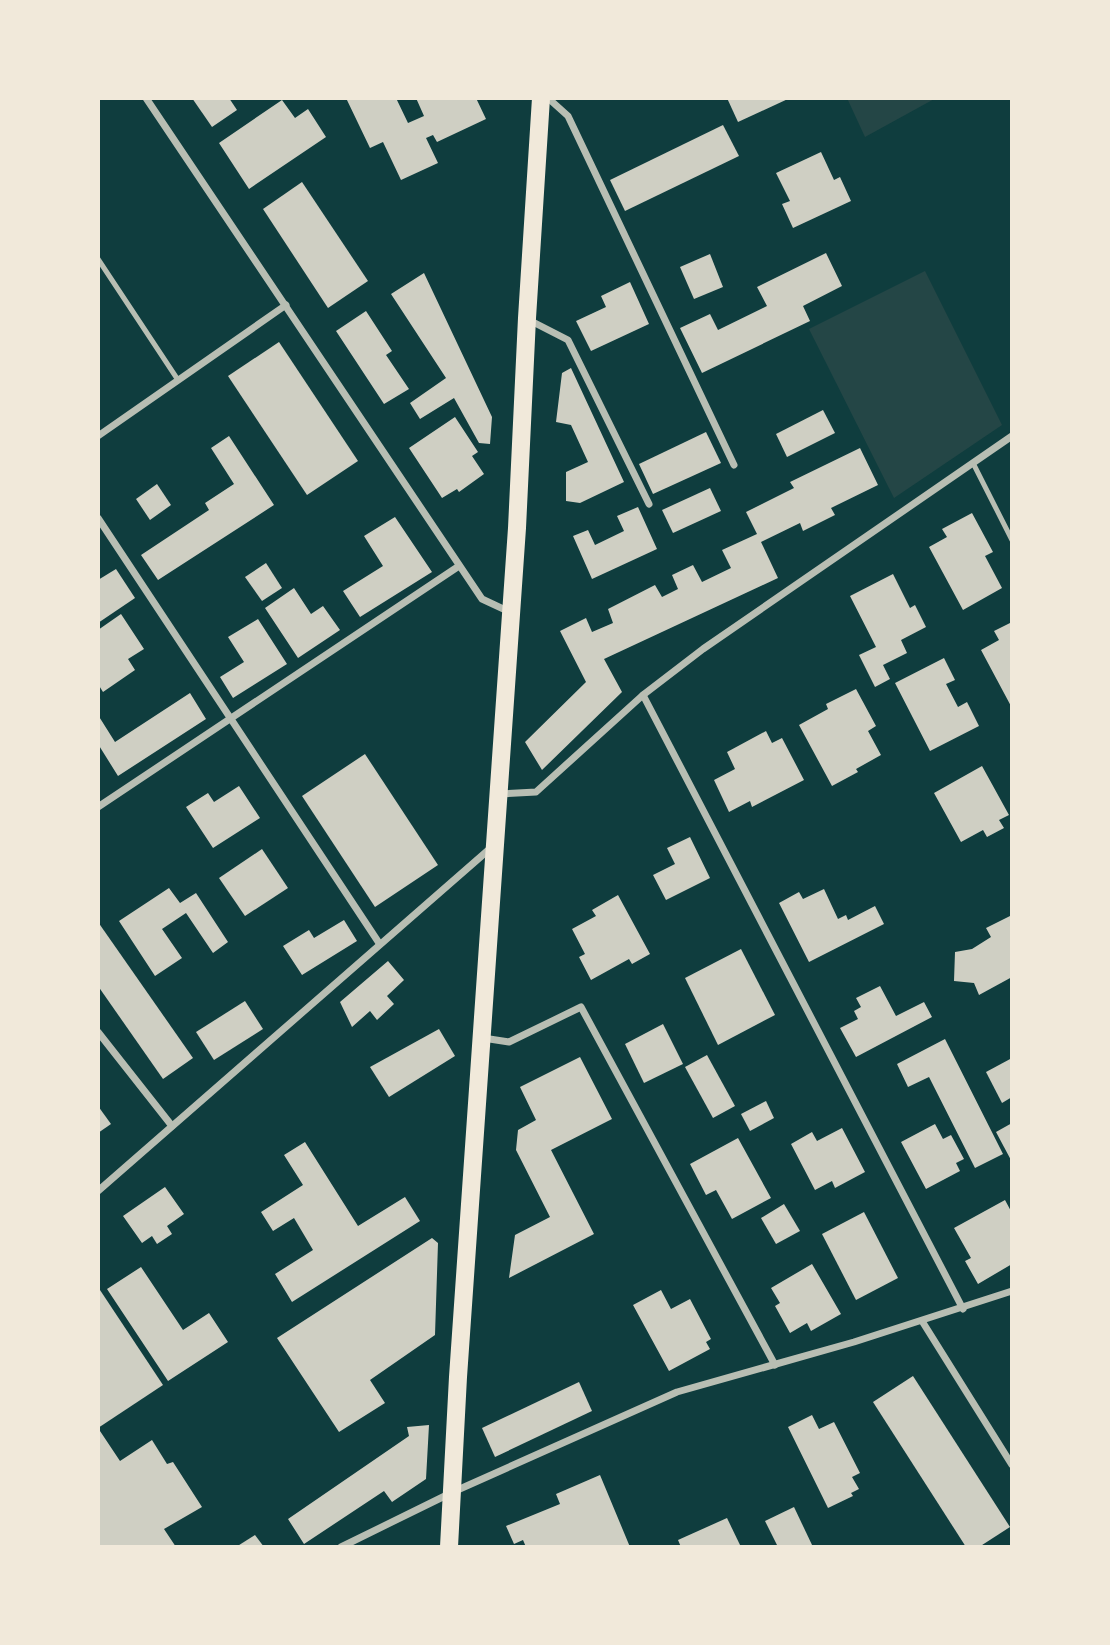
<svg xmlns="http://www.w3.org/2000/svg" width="1110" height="1645" viewBox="0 0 1110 1645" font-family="'Source Serif 4',serif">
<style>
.green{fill:#244646}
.building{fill:#cfcfc3}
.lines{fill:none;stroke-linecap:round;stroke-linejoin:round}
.service{stroke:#b8beb3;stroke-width:5}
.minor{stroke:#b8beb3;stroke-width:7}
.primary{stroke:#f1e9da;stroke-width:18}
</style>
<rect width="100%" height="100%" fill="#0f3d3e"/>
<!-- green -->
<g class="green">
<polygon points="847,98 936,98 865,137"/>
<polygon points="925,271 1002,425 894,498 809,329"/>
</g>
<!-- building -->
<g class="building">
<polygon points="192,98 229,98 237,110 212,127"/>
<polygon points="346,98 396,98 408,123 424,116 416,98 476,98 486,119 437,142 433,135 426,138 438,163 401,180 383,142 370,148"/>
<polygon points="727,98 790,98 738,122"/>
<polygon points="282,100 295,118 308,109 326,137 249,189 219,143"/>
<polygon points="723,125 739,156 625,211 610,180"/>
<polygon points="821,152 834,180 840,177 851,201 793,228 782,204 790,201 776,173"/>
<polygon points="302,182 368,281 328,308 263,209"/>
<polygon points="826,253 842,286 803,306 810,321 702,373 680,328 710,314 718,330 767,306 757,287"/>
<polygon points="710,254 723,287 694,299 680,267"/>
<polygon points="424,273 492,417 490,444 479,443 454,398 420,419 410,403 446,378 391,294"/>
<polygon points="630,282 649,324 591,351 576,321 606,307 601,296"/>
<polygon points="366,311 392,351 386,355 409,389 384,404 336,331"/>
<polygon points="279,342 358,461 307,495 228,376"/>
<polygon points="571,368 624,482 580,503 566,501 566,472 588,462 571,425 556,422 562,373"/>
<polygon points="823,410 835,433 787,457 776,434"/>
<polygon points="455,417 478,452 472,456 484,474 459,492 457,489 442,498 409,448"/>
<polygon points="706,432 721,463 653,494 639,464"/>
<polygon points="229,436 274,505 158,580 141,555 209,510 205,503 234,484 211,448"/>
<polygon points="860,448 878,485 831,508 835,515 803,531 800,523 761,542 778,578 604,659 622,692 542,770 525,742 586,682 560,631 586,618 592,632 613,623 608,609 655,585 662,597 678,589 672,575 693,565 702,582 731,568 722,550 757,534 746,512 794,488 790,482"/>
<polygon points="157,484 171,505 150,520 136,499"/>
<polygon points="710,488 721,511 673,533 662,510"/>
<polygon points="638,507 657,549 592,579 573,536 588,530 595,545 624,531 617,516"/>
<polygon points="972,513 993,552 985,556 1002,588 963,610 929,547 947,537 942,529"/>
<polygon points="395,517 432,572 360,617 343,591 383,566 364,536"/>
<polygon points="266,563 282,588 262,601 245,577"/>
<polygon points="116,569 135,598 98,623 98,580"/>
<polygon points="893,574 910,608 915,605 926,627 901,640 907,653 883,665 890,679 875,687 859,655 876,647 850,596"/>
<polygon points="294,588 311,614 323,606 340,630 298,658 265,608"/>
<polygon points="121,614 144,649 128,659 135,670 103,692 98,684 98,630"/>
<polygon points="258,619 287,664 233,698 220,677 244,662 228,637"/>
<polygon points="1012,622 1012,708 981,650 999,640 994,631"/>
<polygon points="944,658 955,680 946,684 958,707 967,702 979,726 930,751 895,683"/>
<polygon points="856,689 876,726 868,731 881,755 856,769 858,772 832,786 799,725 828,709 826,704"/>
<polygon points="190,693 206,719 118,776 98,744 98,715 115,742"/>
<polygon points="766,731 772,743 782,738 804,780 752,807 750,801 729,812 714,780 735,769 727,752"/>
<polygon points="365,754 438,865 375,907 302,796"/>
<polygon points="982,766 1009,815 999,820 1004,828 987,837 983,830 961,842 934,793"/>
<polygon points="239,786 260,818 213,848 186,807 208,793 214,802"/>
<polygon points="690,837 710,878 666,900 653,875 675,864 667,848"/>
<polygon points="262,849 288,888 245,916 219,878"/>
<polygon points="169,888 180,903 196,893 228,942 213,953 186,913 162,929 182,958 155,976 119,921"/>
<polygon points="824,889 838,919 846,915 848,920 875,906 884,924 809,962 779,903 799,892 803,899"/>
<polygon points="618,895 650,954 632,964 629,959 591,980 579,957 585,954 572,929 596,916 592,910"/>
<polygon points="1012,915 1012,977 979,995 974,983 954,981 955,952 972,949 991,937 986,928"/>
<polygon points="344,920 357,941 302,975 283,946 309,930 314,938"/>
<polygon points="98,922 193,1058 163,1079 98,986"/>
<polygon points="741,949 775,1015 718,1045 685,978"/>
<polygon points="388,961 404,980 387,996 394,1004 377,1020 370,1011 352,1027 340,1002"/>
<polygon points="880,986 896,1016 924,1002 932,1017 856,1057 840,1028 858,1019 854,1011 861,1007 856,998"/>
<polygon points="245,1001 263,1029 214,1060 196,1032"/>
<polygon points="663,1024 683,1064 644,1083 625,1044"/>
<polygon points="439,1029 455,1056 389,1097 370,1067"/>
<polygon points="945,1039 1003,1154 975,1168 929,1077 908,1087 897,1064"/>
<polygon points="707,1055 735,1106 713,1118 685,1067"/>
<polygon points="580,1057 612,1119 551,1150 594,1234 509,1278 515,1235 550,1217 516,1150 518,1130 536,1120 520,1087"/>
<polygon points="1012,1058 1012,1097 1002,1103 986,1072"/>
<polygon points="766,1101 774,1118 750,1131 741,1114"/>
<polygon points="98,1106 111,1124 98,1133"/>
<polygon points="1012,1123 1012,1162 996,1132"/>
<polygon points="935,1124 943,1139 951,1135 964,1159 956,1163 960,1171 926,1189 901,1142"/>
<polygon points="842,1128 865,1172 835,1188 832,1181 815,1190 791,1144 812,1132 817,1141"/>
<polygon points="738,1138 771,1198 732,1219 716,1190 706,1195 690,1164"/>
<polygon points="305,1142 358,1226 405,1197 420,1221 292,1302 275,1274 313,1250 294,1218 273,1231 261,1212 303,1185 284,1155"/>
<polygon points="165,1187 184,1214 167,1226 172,1234 157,1244 152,1236 142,1243 123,1216"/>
<polygon points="1005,1200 1012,1213 1012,1264 978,1284 965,1261 971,1258 954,1228"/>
<polygon points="784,1204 800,1231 776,1244 761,1218"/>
<polygon points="864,1212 898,1278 856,1300 822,1234"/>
<polygon points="432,1238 438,1243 435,1335 370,1380 385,1403 339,1432 277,1338"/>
<polygon points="812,1264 841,1314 811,1331 807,1323 790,1333 775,1306 780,1303 771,1288"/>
<polygon points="141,1267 183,1330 209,1313 228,1342 168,1381 107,1289"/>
<polygon points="98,1287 163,1385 98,1428"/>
<polygon points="661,1290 671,1309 690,1299 711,1339 706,1342 710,1349 669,1371 633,1305"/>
<polygon points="913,1376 1010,1527 979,1547 966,1547 873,1402"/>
<polygon points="579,1382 592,1411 495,1457 482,1428"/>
<polygon points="812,1415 819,1429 834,1422 860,1473 852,1477 859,1489 851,1493 853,1496 828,1508 788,1427"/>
<polygon points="429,1425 426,1479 392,1502 384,1491 304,1544 288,1519 409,1436 407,1427"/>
<polygon points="98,1428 120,1461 152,1440 167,1464 173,1462 202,1507 164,1529 176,1547 98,1547"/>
<polygon points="600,1475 630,1547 526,1547 523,1540 514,1544 506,1526 560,1504 556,1494"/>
<polygon points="794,1507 813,1547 778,1547 765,1521"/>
<polygon points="727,1518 741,1547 681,1547 678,1540"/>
<polygon points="255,1535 264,1547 236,1547"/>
</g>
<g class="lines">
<!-- service -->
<g class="service">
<polyline points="98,259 178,380"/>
<polyline points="973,463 1012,540"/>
</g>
<!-- minor -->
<g class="minor">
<polyline points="146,98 482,599 510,612"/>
<polyline points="548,98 568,116 734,465"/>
<polyline points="527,319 568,340 649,504"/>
<polyline points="98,436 286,305"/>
<polyline points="98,518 379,943"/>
<polyline points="643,695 963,1309"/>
<polyline points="499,794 536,792 643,695 703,649 1012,436"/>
<polyline points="98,807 459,566"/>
<polyline points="98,1032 172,1126"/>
<polyline points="483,1038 509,1042 581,1007 775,1365"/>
<polyline points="98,1191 493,846"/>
<polyline points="922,1321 1012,1465"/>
<polyline points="341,1547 453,1492 677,1392 854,1342 1012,1291"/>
</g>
<!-- primary -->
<polyline class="primary" points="449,1547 458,1377 517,528 527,318 541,98"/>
</g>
<!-- border -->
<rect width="1110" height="1645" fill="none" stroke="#f1e9da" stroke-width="200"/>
</svg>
